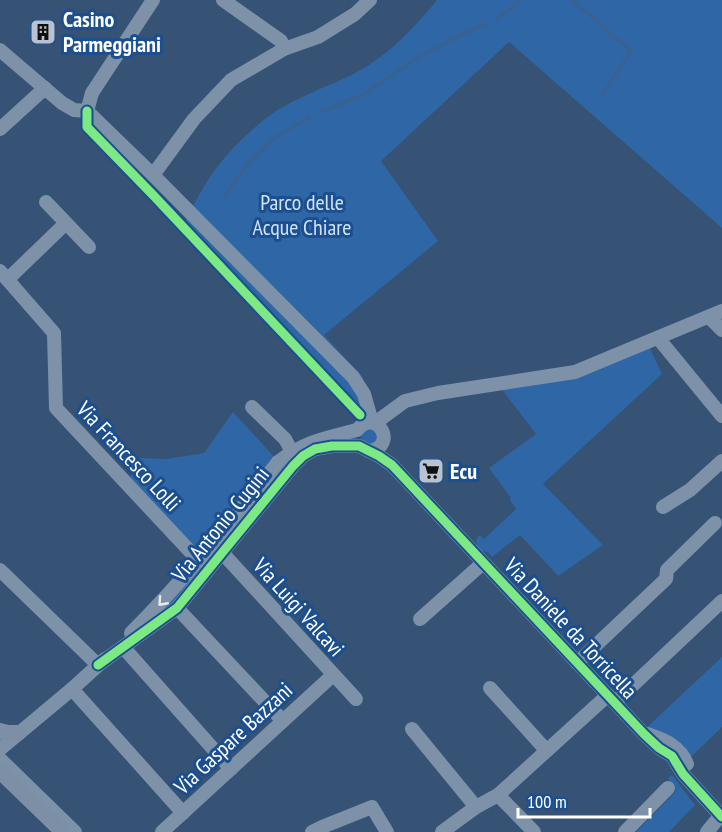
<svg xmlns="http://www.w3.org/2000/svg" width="722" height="832" viewBox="0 0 722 832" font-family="'PT Sans Narrow',sans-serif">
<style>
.green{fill:#2f66a5}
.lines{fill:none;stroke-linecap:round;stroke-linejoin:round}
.stream{stroke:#3b618d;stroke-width:3}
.minor{stroke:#7d92a8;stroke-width:14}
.major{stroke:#7d8ea7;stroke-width:16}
.cycleway-casing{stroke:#1b4f8f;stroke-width:13}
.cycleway{stroke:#7ce984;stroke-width:9}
.oneway{stroke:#e5e9ee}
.labels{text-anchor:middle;stroke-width:6;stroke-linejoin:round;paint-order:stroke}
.poi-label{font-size:22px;font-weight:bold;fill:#fff;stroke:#1b4f8f;text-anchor:start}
.park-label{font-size:22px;fill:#cfe3fa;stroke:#1b4f8f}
.street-label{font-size:22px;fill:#fff;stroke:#1b4f8f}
</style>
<rect width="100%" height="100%" fill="#365274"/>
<!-- green -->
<g class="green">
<path d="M437,0h285v228l-213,-186 -128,119 57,80 -114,94 38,41 10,33 -7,14 -182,-196c21,-47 42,-76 82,-108 27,-21 61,-31 90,-46 33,-17 59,-45 82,-73z"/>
<polygon points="650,348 662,374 543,484 603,545 558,576 520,535 492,557 488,552 483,551 477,547 476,540 479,535 484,539 516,509 510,500 511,498 489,468 536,434 500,387 562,381 591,373"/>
<polygon points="233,412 278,461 356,434 357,442 315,449 165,617 156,608 198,561 127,484 140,458 166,459 204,453"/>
<polygon points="374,429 378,439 372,445 362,441 361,436 364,430"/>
<polygon points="722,657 722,727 692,756 646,728"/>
<polygon points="672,775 695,805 669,832 636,832 676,791 668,778"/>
</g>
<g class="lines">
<!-- stream -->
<g class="stream">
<polyline points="572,0 631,51 602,95"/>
<polyline points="497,19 521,0"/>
<polyline points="319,112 361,96 419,57 456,37 486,24"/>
<polyline points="225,196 247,165 277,136 309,118"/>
</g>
<!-- minor -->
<g class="minor">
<polyline points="223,0 281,41 284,49"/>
<polyline points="0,50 62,103 74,110 87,111"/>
<polyline points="87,111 153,175 353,377 364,394 372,422"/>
<polyline points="87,111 92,93 153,0"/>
<polyline points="0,129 45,88"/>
<polyline points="153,175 194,119 231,80 284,49 318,37 355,14 370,0"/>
<polyline points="46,202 89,247"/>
<polyline points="0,271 54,333 56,408 199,561"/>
<polyline points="8,279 66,223"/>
<polyline points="709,317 722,330"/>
<polyline points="658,338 722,416"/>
<polyline points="252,407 285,439 296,459"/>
<polyline points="375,423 405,401 438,393 575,372 722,311"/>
<polyline points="663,507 690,490 722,461"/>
<polyline points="217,547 356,699"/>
<polyline points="0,570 98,665"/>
<polyline points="177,608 283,721"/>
<polyline points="420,619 483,563"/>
<path d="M131,633c54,-54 101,-112 147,-171 27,-21 48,-24 79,-32 20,-24 42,17 12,21"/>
<polyline points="123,647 231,769"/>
<polyline points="577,663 666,579 667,570 715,523"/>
<polyline points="98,665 177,608 293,466 303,456 315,449 332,446 359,446 379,456 392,465 644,734 659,748 672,756 683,774 722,817"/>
<polyline points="490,688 546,750"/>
<polyline points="72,689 183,813"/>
<polyline points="615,702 722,601"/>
<polyline points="412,729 476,807"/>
<path d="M647,734c18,6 33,12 40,30"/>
<polyline points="0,749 72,689 105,659"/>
<polyline points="0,759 75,832"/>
<polyline points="498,795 534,832"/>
<polyline points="162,832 333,675"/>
<polyline points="312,832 322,827 372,807 387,832"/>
<polyline points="442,832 476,807 498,795 608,695"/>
<polyline points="625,832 668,788"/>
<polyline points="707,832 721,815"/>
</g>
<!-- major -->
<g class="major">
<polyline points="0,731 8,733 18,733"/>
<polyline points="0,771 63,832"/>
</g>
<!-- cycleway casing -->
<g class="cycleway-casing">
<g id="cycleway">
<polyline points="87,111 87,127 153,195 360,415"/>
<polyline points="98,665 177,608 293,466 303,456 315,449 332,446 359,446 379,456 392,465 644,734 659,748 672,756 683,774 722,817"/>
</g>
</g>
<!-- cycleway -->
<use href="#cycleway" class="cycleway"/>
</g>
<!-- one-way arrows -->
<defs><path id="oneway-chevron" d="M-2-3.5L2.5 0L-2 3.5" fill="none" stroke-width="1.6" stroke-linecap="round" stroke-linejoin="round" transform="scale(1.5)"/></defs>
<use class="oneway" href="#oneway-chevron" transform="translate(162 602) rotate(132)"/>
<!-- icons -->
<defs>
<g id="building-square" transform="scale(1.35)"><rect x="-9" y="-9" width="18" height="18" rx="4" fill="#b9c2ce" stroke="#1b4f8f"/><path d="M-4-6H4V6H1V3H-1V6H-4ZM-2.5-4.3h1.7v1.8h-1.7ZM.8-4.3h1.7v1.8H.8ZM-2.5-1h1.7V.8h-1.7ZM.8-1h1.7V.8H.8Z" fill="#111"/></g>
<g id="supermarket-square" transform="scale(1.35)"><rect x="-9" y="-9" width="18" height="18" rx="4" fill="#b9c2ce" stroke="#1b4f8f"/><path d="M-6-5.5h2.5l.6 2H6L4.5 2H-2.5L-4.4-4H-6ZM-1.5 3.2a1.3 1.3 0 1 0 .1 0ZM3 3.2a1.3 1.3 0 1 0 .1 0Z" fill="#111"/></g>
</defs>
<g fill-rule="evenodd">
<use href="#building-square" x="43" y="32"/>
<use href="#supermarket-square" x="431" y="471"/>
</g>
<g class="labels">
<!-- poi labels -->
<g class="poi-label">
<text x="63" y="27">Casino<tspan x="63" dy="25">Parmeggiani</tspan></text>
<text x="450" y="479">Ecu</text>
</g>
<!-- park labels -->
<g class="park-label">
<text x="302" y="210">Parco delle<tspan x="302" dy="25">Acque Chiare</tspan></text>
</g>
<!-- street labels -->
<g class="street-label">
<text transform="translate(129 456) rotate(47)" y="8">Via Francesco Lolli</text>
<text transform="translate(220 524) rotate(-51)" y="8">Via Antonio Cugini</text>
<text transform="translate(299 607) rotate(48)" y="8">Via Luigi Valcavi</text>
<text transform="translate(571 628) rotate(47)" y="8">Via Daniele da Torricella</text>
<text transform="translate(233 738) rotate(-43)" y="8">Via Gaspare Bazzani</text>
</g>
</g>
<!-- scale -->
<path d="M518 808v9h132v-9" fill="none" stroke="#ffffff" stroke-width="3"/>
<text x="527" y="808" font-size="18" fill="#ffffff" stroke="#1b4f8f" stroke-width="4.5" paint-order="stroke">100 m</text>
</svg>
